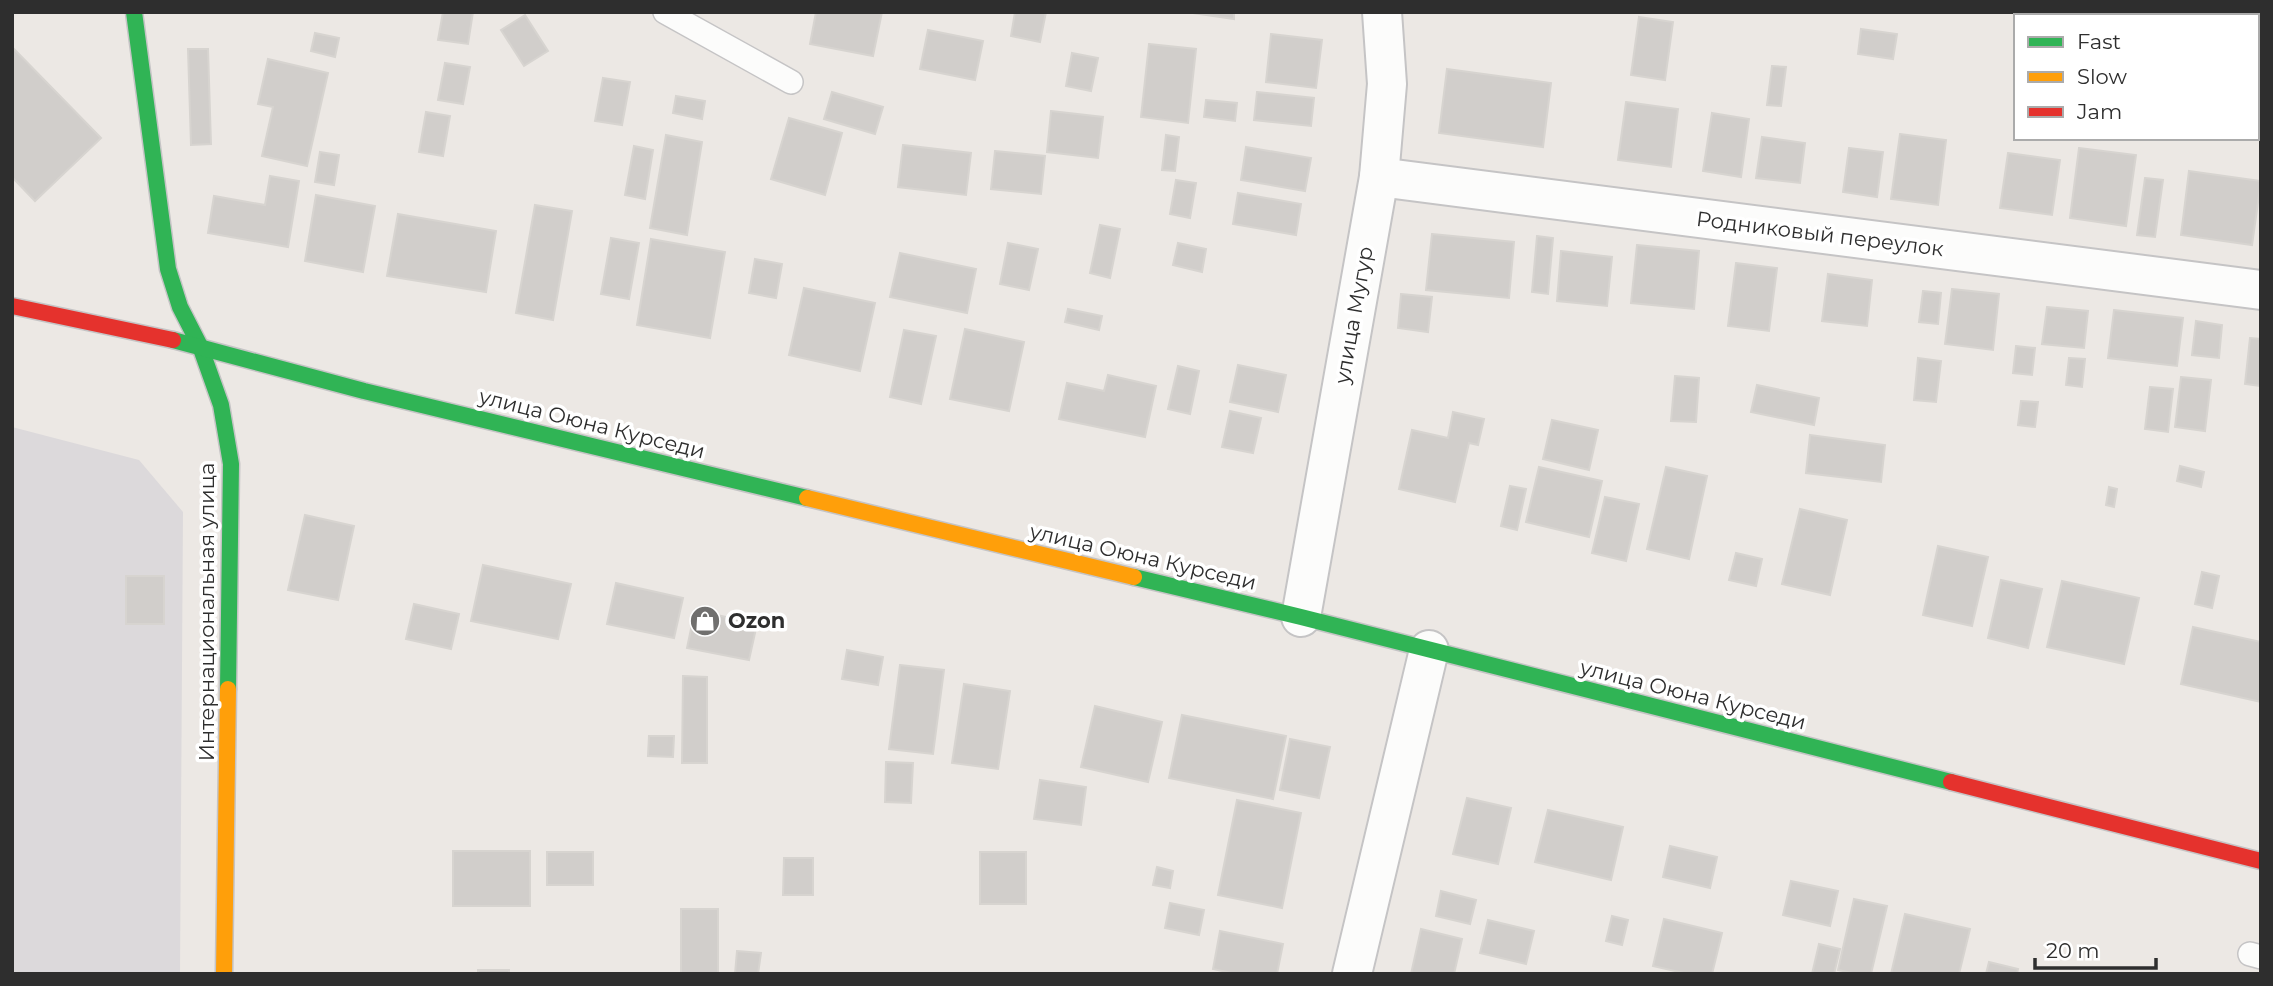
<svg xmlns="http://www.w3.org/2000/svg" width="2273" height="986" viewBox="0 0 2273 986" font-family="Montserrat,sans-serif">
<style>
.industrial{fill:#dcd9db}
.building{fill:#d1cecb;stroke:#d7d4d0;stroke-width:2}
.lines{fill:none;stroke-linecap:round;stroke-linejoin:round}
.lane-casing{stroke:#c5c4c5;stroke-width:26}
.street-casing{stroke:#c5c4c5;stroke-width:42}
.fast-casing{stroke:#c5c4c5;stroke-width:19}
.slow-casing{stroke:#c5c4c5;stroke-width:19}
.jam-casing{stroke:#c5c4c5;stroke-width:19}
.lane{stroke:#fcfcfb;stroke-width:23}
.street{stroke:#fcfcfb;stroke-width:38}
.fast{stroke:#30b455;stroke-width:16}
.slow{stroke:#ff9f0a;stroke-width:16}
.jam{stroke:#e5322d;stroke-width:16}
.labels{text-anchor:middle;stroke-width:7;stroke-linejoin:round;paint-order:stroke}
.street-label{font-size:21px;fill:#2e2e2e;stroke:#fff}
.poi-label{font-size:21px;font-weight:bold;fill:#2e2e2e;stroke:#fff;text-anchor:start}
</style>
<rect width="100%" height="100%" fill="#ece8e4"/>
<!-- industrial -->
<polygon class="industrial" points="12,427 139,460 183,512 180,974 12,974"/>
<!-- building -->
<g class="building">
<polygon points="443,12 473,12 468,44 438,40"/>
<polygon points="816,12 882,12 873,56 810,44"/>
<polygon points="1015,12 1046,12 1040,42 1011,36"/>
<polygon points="1186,12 1234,12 1234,19"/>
<polygon points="2136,12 2160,12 2159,16 2135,16"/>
<polygon points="525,15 548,51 524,66 501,30"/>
<polygon points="1639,17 1673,22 1665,80 1631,75"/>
<polygon points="1861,29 1897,34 1893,59 1858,54"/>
<polygon points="928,30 983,41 975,80 920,69"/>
<polygon points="315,33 339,38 335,57 311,51"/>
<polygon points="1271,34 1322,40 1316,88 1266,82"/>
<polygon points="1149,44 1196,49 1188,123 1141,117"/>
<polygon points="12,47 101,138 35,201 12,177"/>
<polygon points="188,49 208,49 211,144 191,145"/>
<polygon points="1072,53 1098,58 1091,91 1066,86"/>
<polygon points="268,59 328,73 307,166 262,156 273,107 258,104"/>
<polygon points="445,63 470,67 463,104 438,100"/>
<polygon points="1772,66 1786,67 1781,106 1767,105"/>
<polygon points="1447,69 1551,83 1543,147 1439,133"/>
<polygon points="603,78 630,82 622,125 595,121"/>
<polygon points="832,92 883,107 875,134 824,119"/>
<polygon points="1257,92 1314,98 1311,126 1254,120"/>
<polygon points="676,96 705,101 702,119 673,113"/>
<polygon points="1206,100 1237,103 1235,121 1204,117"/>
<polygon points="1626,102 1678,109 1671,167 1618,160"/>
<polygon points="1051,111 1103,117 1098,158 1047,152"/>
<polygon points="426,112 450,116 443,156 419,152"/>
<polygon points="1712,113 1749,119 1741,177 1703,171"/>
<polygon points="789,118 842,133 825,195 771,179"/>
<polygon points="1900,134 1946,140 1938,205 1891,199"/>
<polygon points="666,135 702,142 687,235 650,228"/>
<polygon points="1166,135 1179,137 1175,171 1162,170"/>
<polygon points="1762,137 1805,143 1800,183 1756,178"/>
<polygon points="903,145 971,153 966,195 898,187"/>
<polygon points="634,146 653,150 645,199 625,195"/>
<polygon points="1246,147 1311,158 1305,191 1241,180"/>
<polygon points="1849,148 1883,152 1877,197 1843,192"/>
<polygon points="2079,148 2136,155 2126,226 2070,218"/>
<polygon points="995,151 1045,156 1041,194 991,189"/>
<polygon points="320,152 339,155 334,185 315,182"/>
<polygon points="2008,153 2060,160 2052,215 2000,208"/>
<polygon points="2189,171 2261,181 2252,245 2181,235"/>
<polygon points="270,176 299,181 288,247 208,233 214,196 265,205"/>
<polygon points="2145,178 2163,180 2155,237 2137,235"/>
<polygon points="1176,180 1196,183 1190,218 1170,214"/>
<polygon points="1238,193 1301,204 1296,235 1233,224"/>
<polygon points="316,195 375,206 363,272 305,261"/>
<polygon points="535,205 572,211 553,320 516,313"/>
<polygon points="398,214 496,231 486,292 387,276"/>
<polygon points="1100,225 1120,229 1110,278 1090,273"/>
<polygon points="1432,234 1514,242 1509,298 1426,290"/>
<polygon points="1537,236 1553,238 1548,294 1532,292"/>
<polygon points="611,238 639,243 629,299 601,294"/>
<polygon points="651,239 725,252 710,338 637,325"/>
<polygon points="1008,243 1038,249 1029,290 1000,284"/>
<polygon points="1178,243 1206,249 1202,272 1173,265"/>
<polygon points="1637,245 1699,251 1694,309 1631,303"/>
<polygon points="1561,251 1612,257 1607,306 1557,301"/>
<polygon points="900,253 976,269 967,313 890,297"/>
<polygon points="755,259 782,264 776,298 749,293"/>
<polygon points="1736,263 1777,268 1769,331 1728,326"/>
<polygon points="1828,274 1872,280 1867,326 1822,321"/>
<polygon points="804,288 875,303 860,371 789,355"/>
<polygon points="1952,289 1999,294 1993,350 1945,344"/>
<polygon points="1923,291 1941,293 1938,324 1919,322"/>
<polygon points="1401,294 1432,297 1428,332 1398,328"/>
<polygon points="2047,307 2088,311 2084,348 2042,344"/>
<polygon points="1068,309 1102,316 1099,330 1065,322"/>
<polygon points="2114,310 2183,318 2177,366 2108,358"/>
<polygon points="2196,321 2222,325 2219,358 2192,355"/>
<polygon points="965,329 1024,342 1009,411 950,399"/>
<polygon points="904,330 936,336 921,404 890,397"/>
<polygon points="2250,338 2261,339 2261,386 2245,384"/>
<polygon points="2016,346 2035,348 2032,375 2013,373"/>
<polygon points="1918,358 1941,361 1936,402 1914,400"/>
<polygon points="2069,358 2085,359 2082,387 2066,385"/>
<polygon points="1238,365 1286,375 1278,412 1230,402"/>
<polygon points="1178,366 1199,371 1190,414 1168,409"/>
<polygon points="1108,375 1156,386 1145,437 1059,419 1067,383 1104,391"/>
<polygon points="1675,376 1699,378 1696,422 1671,421"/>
<polygon points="2181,377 2211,380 2205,431 2175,427"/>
<polygon points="1757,385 1819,398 1814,425 1751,412"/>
<polygon points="2150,387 2173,389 2168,432 2145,429"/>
<polygon points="2021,401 2038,402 2035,427 2018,425"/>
<polygon points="1230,411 1261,418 1253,453 1222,447"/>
<polygon points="1453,412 1484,419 1478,445 1469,443 1455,502 1399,489 1412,430 1448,438"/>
<polygon points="1552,420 1598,430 1589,470 1543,459"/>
<polygon points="1810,435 1885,445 1881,482 1806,473"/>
<polygon points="2180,466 2204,472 2201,487 2177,481"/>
<polygon points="1539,467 1602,481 1589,537 1526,522"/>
<polygon points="1666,467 1707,476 1689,559 1647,549"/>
<polygon points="1510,486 1526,489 1517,530 1501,526"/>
<polygon points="2109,487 2117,489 2114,507 2106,505"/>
<polygon points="1605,497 1639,504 1626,561 1592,553"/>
<polygon points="1800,509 1847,520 1830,595 1782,584"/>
<polygon points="305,515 354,526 338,600 288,590"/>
<polygon points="1938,546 1988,557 1972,626 1923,615"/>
<polygon points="1736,553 1762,559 1756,586 1729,580"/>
<polygon points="483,565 571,584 558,639 471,621"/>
<polygon points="2202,572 2219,576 2212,608 2195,604"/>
<rect x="126" y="576" width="38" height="48"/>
<polygon points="2001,580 2042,589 2028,648 1988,638"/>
<polygon points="2062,581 2139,598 2124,664 2047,647"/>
<polygon points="616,583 683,598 674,638 607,624"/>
<polygon points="414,604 459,614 451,649 406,639"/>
<polygon points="695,610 757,624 749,660 687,648"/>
<polygon points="2193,627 2261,642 2261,702 2181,684"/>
<polygon points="847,650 883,657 878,685 842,679"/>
<polygon points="900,665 944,670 933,754 889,749"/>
<polygon points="683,676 707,677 707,763 682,763"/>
<polygon points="964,684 1010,691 998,769 952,763"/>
<polygon points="1095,706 1162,722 1148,782 1081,767"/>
<polygon points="1182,715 1286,736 1273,799 1169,778"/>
<polygon points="649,736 674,736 673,757 648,756"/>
<polygon points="1290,739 1330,747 1319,798 1280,790"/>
<polygon points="886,762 913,763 911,803 885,802"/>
<polygon points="1040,780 1086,787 1081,825 1034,819"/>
<polygon points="1467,798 1511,808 1498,864 1453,854"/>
<polygon points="1237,800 1301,813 1282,908 1218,895"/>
<polygon points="1548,810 1623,827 1611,880 1535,862"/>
<polygon points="1670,846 1717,857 1710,888 1663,877"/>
<rect x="453" y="851" width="77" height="55"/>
<rect x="547" y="852" width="46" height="33"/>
<rect x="980" y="852" width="46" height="52"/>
<polygon points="784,858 813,858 813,895 783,895"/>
<polygon points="1157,867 1173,871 1170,888 1153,885"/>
<polygon points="1791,881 1838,891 1830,926 1783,915"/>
<polygon points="1441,891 1476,900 1470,924 1436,916"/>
<polygon points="1854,899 1887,906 1871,974 1857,974 1838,970"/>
<polygon points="1170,903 1204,910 1199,935 1165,928"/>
<rect x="681" y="909" width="37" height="65"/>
<polygon points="1905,914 1970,929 1959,974 1891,974"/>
<polygon points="1612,916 1628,920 1622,945 1606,941"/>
<polygon points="1664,919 1722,933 1712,974 1688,974 1653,966"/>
<polygon points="1488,920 1534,931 1526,964 1480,953"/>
<polygon points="1421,929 1462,939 1454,974 1411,974"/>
<polygon points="1220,931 1283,944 1277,974 1236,974 1213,969"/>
<polygon points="1819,944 1840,949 1834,974 1812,974"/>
<polygon points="737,951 761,953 758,974 735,974"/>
<polygon points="1989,962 2018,969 2017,974 1986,974"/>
<rect x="478" y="970" width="31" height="4"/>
</g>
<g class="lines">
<!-- lane casing -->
<g class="lane-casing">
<g id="lane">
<polyline points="665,12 791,82"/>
<polyline points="2250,954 2261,957"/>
</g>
</g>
<!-- street casing -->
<g class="street-casing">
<g id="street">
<polyline points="1379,177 2261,290"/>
<polyline points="1301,617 1379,177 1387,84 1382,12"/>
<polyline points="1352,974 1429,650"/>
</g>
</g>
<!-- fast casing -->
<g class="fast-casing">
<g id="fast">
<polyline points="134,12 168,269 180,307 200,346 221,405 231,464 228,689"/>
<polyline points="173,340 364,391 807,498"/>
<polyline points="1134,577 1301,617 1951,782"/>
</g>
</g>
<!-- slow casing -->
<g class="slow-casing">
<g id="slow">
<polyline points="807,498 1134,577"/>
<polyline points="224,974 228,689"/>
</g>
</g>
<!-- jam casing -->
<g class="jam-casing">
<g id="jam">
<polyline points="12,306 173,340"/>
<polyline points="1951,782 2261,861"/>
</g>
</g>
<!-- lane -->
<use href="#lane" class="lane"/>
<!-- street -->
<use href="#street" class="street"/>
<!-- fast -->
<use href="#fast" class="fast"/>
<!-- slow -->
<use href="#slow" class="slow"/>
<!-- jam -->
<use href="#jam" class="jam"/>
</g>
<!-- icons -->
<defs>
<g id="shop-disc" transform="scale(1.575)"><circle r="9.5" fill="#706f6e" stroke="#fff"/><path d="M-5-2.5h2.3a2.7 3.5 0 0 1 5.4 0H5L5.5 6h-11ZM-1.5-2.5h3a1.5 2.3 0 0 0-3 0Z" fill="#fff"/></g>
</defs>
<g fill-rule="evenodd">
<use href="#shop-disc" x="705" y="621"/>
</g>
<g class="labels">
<!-- street labels -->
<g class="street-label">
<text transform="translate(1820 234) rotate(7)" y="7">Родниковый переулок</text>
<text transform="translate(1354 315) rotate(-80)" y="7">улица Мугур</text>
<text transform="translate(592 424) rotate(14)" y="7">улица Оюна Курседи</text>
<text transform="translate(1143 557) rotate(13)" y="7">улица Оюна Курседи</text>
<text transform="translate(207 612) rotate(-90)" y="7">Интернациональная улица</text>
<text transform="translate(1693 695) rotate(14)" y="7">улица Оюна Курседи</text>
</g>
<!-- poi labels -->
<g class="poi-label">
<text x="728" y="628">Ozon</text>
</g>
</g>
<!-- border -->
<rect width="2273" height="986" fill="none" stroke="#2e2e2e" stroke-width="28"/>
<!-- legend -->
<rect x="2014" y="14" width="245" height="126" fill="#ffffff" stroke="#ababab" stroke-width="2"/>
<rect x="2028" y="37" width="35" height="10" fill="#30b455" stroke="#ababab" stroke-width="2"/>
<text x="2077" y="49" font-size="21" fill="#2e2e2e">Fast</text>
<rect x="2028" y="72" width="35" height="10" fill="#ff9f0a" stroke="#ababab" stroke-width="2"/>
<text x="2077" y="84" font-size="21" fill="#2e2e2e">Slow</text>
<rect x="2028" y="107" width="35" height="10" fill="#e5322d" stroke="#ababab" stroke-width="2"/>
<text x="2077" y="119" font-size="21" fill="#2e2e2e">Jam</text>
<!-- scale -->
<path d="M2035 958v10h121v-10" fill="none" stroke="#2e2e2e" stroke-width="3.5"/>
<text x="2046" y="958" font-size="21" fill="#2e2e2e" stroke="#ffffff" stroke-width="5" paint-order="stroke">20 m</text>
</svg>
